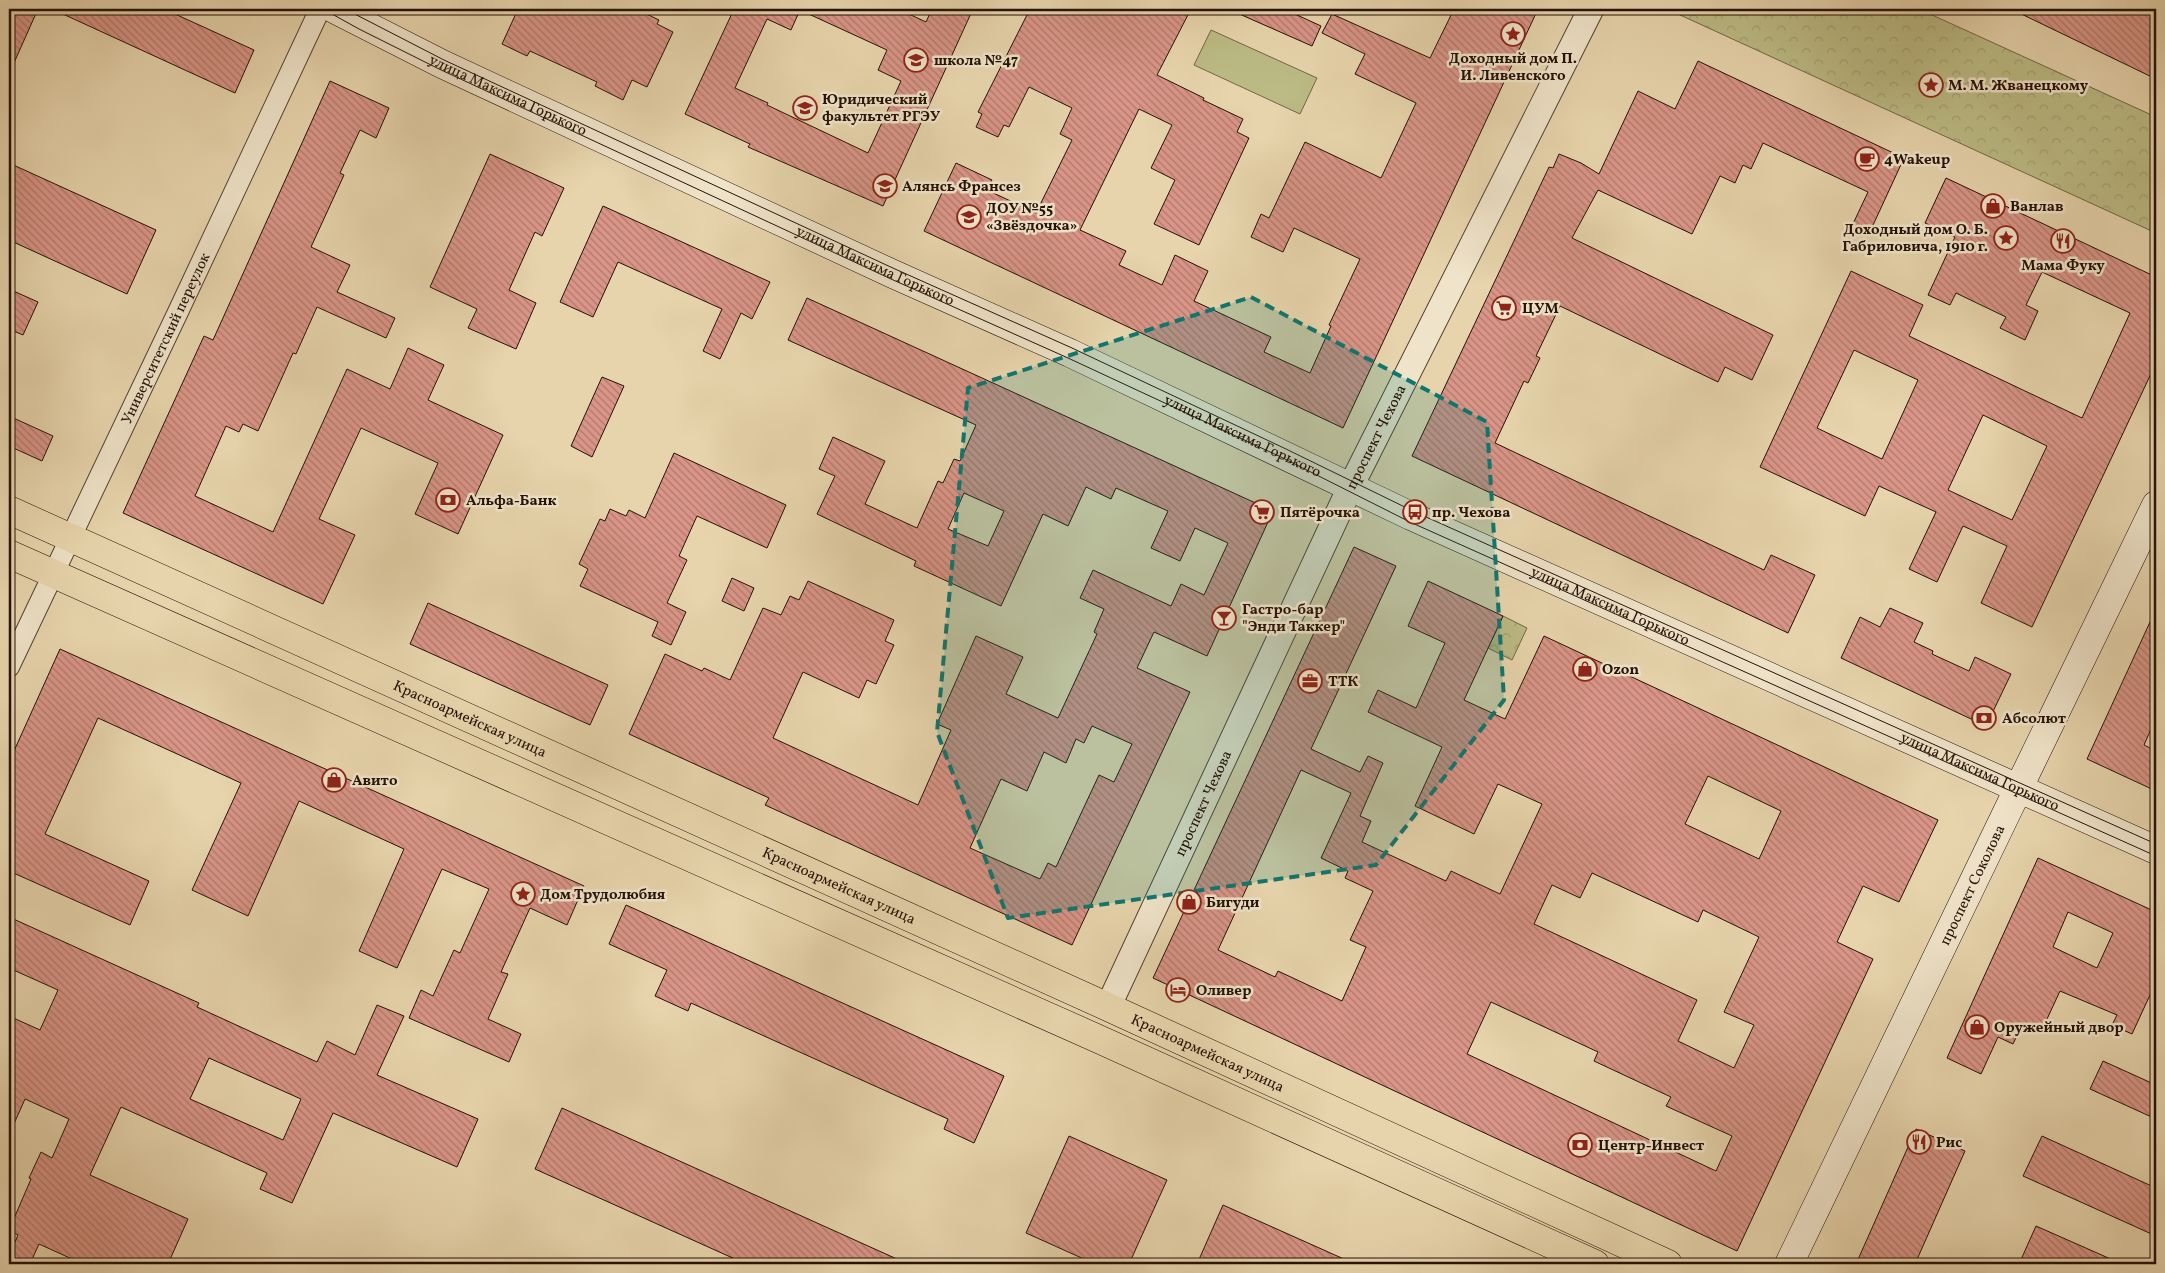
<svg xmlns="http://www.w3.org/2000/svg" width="2165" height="1273" viewBox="0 0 2165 1273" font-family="Vollkorn,serif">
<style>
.park{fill:url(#park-crowns);stroke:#706646}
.garden{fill:#bcbb85;stroke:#706646}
.building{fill:url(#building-back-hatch);stroke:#241106;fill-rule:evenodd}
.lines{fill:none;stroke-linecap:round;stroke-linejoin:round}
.minor-casing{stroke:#554230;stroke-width:22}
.tertiary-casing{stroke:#554230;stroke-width:27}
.secondary-casing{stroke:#241106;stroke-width:29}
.primary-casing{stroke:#241106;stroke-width:29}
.minor{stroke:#efe3c9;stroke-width:20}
.tertiary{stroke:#efe3c9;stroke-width:25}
.secondary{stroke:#efe3c9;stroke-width:28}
.primary{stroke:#e7d4ac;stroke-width:28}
.tram{stroke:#241106;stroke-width:1}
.marked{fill:#0f766e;fill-opacity:0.2;stroke:#0f766e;stroke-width:4;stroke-dasharray:10 6;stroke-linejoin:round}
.labels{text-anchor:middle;stroke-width:5;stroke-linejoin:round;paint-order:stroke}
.poi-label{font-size:15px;font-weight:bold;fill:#241106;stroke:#efe3c9;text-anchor:start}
.street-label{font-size:15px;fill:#241106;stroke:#efe3c9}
</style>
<defs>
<pattern id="park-crowns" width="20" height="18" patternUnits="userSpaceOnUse" patternTransform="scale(1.25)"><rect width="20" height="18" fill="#bcbb85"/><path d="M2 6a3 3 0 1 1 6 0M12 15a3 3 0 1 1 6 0" fill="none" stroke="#a1a071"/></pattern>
<pattern id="building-back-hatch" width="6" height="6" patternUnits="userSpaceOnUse" patternTransform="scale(1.25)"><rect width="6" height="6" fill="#d99587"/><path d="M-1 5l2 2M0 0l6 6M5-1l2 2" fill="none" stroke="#b0786c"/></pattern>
</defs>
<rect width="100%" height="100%" fill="#e7d4ac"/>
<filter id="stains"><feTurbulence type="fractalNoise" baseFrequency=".004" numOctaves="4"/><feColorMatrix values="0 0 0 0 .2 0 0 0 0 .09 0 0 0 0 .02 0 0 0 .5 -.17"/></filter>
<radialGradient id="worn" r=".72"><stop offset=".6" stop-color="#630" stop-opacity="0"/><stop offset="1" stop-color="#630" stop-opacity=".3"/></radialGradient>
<!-- park -->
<g class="park">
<polygon points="1667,9 1919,9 2156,117 2156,233"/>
<polygon points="1503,616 1527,628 1512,660 1488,648"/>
</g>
<!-- garden -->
<polygon class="garden" points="1211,30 1317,78 1300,114 1194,65"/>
<!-- building -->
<g class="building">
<polygon points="9,9 38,9 9,74"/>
<polygon points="52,9 164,9 254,50 235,93"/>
<polygon points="518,9 636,9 659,20 657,24 673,32 647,87 632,80 623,100 595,86 597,82 530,51 527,56 502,44"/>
<path d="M734,9h164l28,13 6,-13h41l-90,197 -135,-59 2,-3 -65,-30zM800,10l87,40 -9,20 23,11 -33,72 -101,-48 1,-2 -33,-15 32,-69 24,11z"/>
<polygon points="1030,9 1191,9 1157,75 1204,98 1203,100 1243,119 1237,132 1249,138 1199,245 1154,224 1175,180 1151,168 1172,125 1139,109 1080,230 1126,251 1119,265 1162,285 1175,255 1208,271 1194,301 1271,337 1264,352 1310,373 1331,326 1329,325 1360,259 1294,228 1283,252 1251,237 1261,214 1269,218 1305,142 1381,178 1416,103 1355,74 1365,54 1322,33 1332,14 1430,58 1454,9 1538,9 1343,428 924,231 956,163 992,180 987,190 1036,213 1072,140 1060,134 1072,108 1029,87 1009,127 1004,125 998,137 976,127 982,114 978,112"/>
<polygon points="1228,9 1284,9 1321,26 1312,46"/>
<polygon points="2011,9 2156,9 2156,79"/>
<polygon points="1698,61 1904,158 1868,236 1851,228 1868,192 1763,143 1751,169 1743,165 1735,183 1720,176 1692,234 1598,190 1572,238 1773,335 1752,380 1725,367 1718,382 1560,306 1536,356 1540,358 1528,383 1524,381 1495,443 1764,570 1771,555 1815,575 1788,633 1412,456 1549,167 1553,168 1559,154 1581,163 1599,174 1638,91 1675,109"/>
<polygon points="330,81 389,108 376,138 360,130 340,173 344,175 311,247 350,265 337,292 395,318 386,338 317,307 296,354 293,353 258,431 243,424 239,432 226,426 195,496 273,532 347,369 390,389 408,348 444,365 428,400 503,435 458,534 415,514 438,463 361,428 319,519 355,535 323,604 123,513 204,336 213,340"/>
<polygon points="490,154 564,188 542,236 535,232 509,290 536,303 516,349 468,328 477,309 430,287"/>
<polygon points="9,163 156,230 127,294 9,240"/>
<path d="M1946,178l210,99v86l-124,264 -51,-24 26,-57 -44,-20 -26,56 -28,-13 27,-57 -57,-26 -14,30 -105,-49 91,-196 72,34 -14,31 173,82 48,-105 -88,-41 -16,33 12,6 -13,29 -25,-12 6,-11 -50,-24 -6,12 -22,-10 27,-58 -30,-14zM1854,350l64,30 -36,79 -65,-31zM1983,415l64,31 -35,74 -64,-30z"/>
<polygon points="603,206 770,282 752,319 741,313 720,359 703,351 722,309 618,262 593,317 560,302"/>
<polygon points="9,289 38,302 23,335 9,329"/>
<path d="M807,298l466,213 -66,145 -53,-24 -17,36 53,24 -118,253 -307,-140 4,-7 -140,-64 36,-80 37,17 2,-3 26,12 33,-72 18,7 9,-19 9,4 9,-19 86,39 -9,21 9,4 -18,39 -9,-4 -8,18 -56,-26 -30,66 145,67 33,-75 -14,-6 39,-88 47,21 -17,37 52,24 39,-84 -3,-2 10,-23 -24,-11 13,-28 78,36 10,-22 23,11 24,-52 -33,-15 -15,33 -29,-13 17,-37 -52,-23 -5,11 -25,-12 -18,39 -25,-12 -42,92 -87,-40 2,-5 -99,-47 18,-38 -16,-7 14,-32 52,24 -20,43 52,24 21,-47 5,2 11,-24 6,2 16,-36 -188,-85zM964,493l40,18 -16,35 -40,-17zM1092,726l40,18 -18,38 -15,-7 -43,92 -8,-4 -8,16 -70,-31 31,-69 26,12 17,-39 22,11 10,-24 8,4z"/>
<polygon points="602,377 624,386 592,457 571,446"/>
<polygon points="9,416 53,436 42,461 9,446"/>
<polygon points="674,453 786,505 767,548 697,516 679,556 687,560 667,603 686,612 671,645 652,636 658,622 580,586 588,569 579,564 600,519 605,521 610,509 626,516 629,510 645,518"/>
<path d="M1354,547l42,19 -85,183 49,23 8,-16 15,7 -23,53 11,5 -9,21 84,39 5,-10 49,23 42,-90 -44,-20 -24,50 -59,-28 27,-59 -74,-35 10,-22 38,18 29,-65 -37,-17 20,-45 75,35 -39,84 41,19 39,-83 394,184 -39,82 -36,-16 -26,56 36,17 -136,292 -584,-273zM1301,770l50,23 -30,65 27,13 -3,7 28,13 -23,49 16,7 -24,54 -64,-30 -3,6 -57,-27zM1708,776l73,35 -22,48 -74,-35zM1592,873l106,49 5,-12 56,27 -35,75 30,13 -20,43 -56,-27 19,-41 -163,-76 18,-39 28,13zM1491,1002l107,50 -4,9 77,36 -5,9 66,30 -16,35 -249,-117z"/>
<polygon points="732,578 754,588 744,611 722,601"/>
<polygon points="428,603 608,685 590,725 410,644"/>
<polygon points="1890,608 1923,623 1914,642 1933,651 1932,654 1969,671 1975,657 2011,674 1986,726 1841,658 1860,617 1880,627"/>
<polygon points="2156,609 2156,718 2144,745 2156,751 2156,791 2087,759"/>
<polygon points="60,649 584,886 567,925 530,908 501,972 508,974 488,1019 521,1034 509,1062 409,1018 421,990 433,996 454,950 460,953 489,889 442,869 397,968 359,951 404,849 299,801 248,916 192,890 241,783 98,718 45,834 149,881 130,925 9,871 9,762"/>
<path d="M2038,858l118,54v70l-24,52 -20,-9 5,-10 -57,-24 -19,41 -18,-9 -10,21 -15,-7 -17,37 -34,-16zM2068,912l45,21 -16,35 -44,-21z"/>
<polygon points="626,905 1004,1076 974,1143 944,1129 948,1119 691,1003 688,1011 655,996 667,970 609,944"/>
<path d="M9,917l190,86 -2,4 120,55 10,-21 28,14 22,-50 27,11 -27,59 101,44 -21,48 -124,-54 -41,90 -32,-14 7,-16 -146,-66 -31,68 98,44 -20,45h-85l-44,-20 -9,20h-21v-8l9,-21 -9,-5 22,-51 -2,-1 12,-26 11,6 17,-39 -44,-20 -16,36v-119l31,14 18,-40 -49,-22zM209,1058l92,41 -18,41 -93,-41z"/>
<polygon points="2103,1061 2156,1085 2156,1119 2090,1089"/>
<polygon points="562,1108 908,1264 746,1264 535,1169"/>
<polygon points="1916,1129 1965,1151 1915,1264 1856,1264"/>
<polygon points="1069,1136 1167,1180 1129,1264 1095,1264 1026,1233"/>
<polygon points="2042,1136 2156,1188 2156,1236 2023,1176"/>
<polygon points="1223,1205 1355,1264 1197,1264"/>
<polygon points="2036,1226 2122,1264 2019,1264"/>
</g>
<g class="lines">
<!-- minor casing -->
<g class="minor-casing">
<g id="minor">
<path id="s1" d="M9,667l169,-355 142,-303"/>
</g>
</g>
<!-- tertiary casing -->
<g class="tertiary-casing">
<g id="tertiary">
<path id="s2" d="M1108,1007l240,-515 243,-483"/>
</g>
</g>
<!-- secondary casing -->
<g class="secondary-casing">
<g id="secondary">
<path id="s3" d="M334,9l108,55 451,210 177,79 341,163 745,334"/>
<path id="s4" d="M1789,1264c123,-252 243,-507 367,-759"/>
</g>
</g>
<!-- primary casing -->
<g class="primary-casing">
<g id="primary">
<path id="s5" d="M9,510l1099,497 560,257"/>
<polyline points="9,554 1094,1037 1595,1264"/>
</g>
</g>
<!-- minor -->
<use href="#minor" class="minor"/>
<!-- tertiary -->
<use href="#tertiary" class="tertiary"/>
<!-- secondary -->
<use href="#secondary" class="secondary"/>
<!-- primary -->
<use href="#primary" class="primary"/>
<!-- tram -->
<g class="tram">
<polyline points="323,9 359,29 439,69 891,279 1068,358 1283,458 1410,522 2156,856"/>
<polyline points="345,9 444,60 895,269 1072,348 1286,449 1415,512 2156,844"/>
</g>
</g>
<!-- marked area -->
<path class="marked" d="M1251,297l236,125 17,278 -128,165 -368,53 -71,-186 31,-344z"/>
<!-- icons -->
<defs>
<g id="sight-ring" transform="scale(1.25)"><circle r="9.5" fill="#efe3c9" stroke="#8f2418" stroke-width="1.5"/><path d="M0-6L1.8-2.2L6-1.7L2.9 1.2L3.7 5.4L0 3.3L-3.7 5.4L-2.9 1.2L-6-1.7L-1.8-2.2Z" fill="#8f2418"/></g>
<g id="school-ring" transform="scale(1.25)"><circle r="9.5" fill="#efe3c9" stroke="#8f2418" stroke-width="1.5"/><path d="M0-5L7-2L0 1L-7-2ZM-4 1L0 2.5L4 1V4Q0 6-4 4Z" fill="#8f2418"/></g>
<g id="university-ring" transform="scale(1.25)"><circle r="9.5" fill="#efe3c9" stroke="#8f2418" stroke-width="1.5"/><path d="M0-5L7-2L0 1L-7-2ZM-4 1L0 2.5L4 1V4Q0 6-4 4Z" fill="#8f2418"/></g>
<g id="cafe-ring" transform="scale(1.25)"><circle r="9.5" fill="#efe3c9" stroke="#8f2418" stroke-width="1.5"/><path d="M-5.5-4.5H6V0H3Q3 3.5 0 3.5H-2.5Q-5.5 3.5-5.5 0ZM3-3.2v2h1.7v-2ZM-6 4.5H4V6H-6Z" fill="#8f2418"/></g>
<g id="shop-ring" transform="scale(1.25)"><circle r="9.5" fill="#efe3c9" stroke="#8f2418" stroke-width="1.5"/><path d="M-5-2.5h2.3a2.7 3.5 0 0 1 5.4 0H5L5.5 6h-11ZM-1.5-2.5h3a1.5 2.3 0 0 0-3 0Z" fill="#8f2418"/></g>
<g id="restaurant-ring" transform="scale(1.25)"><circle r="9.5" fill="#efe3c9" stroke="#8f2418" stroke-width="1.5"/><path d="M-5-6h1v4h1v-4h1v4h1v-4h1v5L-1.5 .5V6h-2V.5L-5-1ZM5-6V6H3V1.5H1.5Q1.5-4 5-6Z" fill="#8f2418"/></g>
<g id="supermarket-ring" transform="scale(1.25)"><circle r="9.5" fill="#efe3c9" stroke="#8f2418" stroke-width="1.5"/><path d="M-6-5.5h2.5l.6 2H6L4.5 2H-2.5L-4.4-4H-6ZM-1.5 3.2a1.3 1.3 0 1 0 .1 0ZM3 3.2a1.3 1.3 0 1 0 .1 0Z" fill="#8f2418"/></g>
<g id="bank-ring" transform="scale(1.25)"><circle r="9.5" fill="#efe3c9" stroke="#8f2418" stroke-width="1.5"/><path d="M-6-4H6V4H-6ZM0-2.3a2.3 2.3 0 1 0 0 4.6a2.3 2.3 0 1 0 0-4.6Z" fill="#8f2418"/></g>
<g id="bus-ring" transform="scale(1.25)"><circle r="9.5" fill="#efe3c9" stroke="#8f2418" stroke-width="1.5"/><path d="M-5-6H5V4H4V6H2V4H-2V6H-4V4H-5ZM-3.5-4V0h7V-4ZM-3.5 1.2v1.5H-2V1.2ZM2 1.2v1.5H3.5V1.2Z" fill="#8f2418"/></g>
<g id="bar-ring" transform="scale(1.25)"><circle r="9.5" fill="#efe3c9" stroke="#8f2418" stroke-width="1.5"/><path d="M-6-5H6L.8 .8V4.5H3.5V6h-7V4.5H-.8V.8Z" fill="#8f2418"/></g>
<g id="office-ring" transform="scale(1.25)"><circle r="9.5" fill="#efe3c9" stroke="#8f2418" stroke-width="1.5"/><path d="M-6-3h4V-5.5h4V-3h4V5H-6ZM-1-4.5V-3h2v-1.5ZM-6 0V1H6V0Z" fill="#8f2418"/></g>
<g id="hotel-ring" transform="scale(1.25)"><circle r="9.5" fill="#efe3c9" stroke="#8f2418" stroke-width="1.5"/><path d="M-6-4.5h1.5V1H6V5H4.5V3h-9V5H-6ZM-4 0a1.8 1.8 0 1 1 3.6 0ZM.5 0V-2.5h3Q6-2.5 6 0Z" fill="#8f2418"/></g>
</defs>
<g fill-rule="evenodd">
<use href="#sight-ring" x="1513" y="34"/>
<use href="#school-ring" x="916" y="60"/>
<use href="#sight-ring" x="1931" y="85"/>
<use href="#university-ring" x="805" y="108"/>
<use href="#cafe-ring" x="1867" y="159"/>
<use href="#school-ring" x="885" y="186"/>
<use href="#shop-ring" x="1993" y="206"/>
<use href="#school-ring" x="969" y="217"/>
<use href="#sight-ring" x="2006" y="238"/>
<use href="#restaurant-ring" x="2063" y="241"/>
<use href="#supermarket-ring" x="1504" y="308"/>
<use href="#bank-ring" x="448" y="500"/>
<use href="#supermarket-ring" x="1262" y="512"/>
<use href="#bus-ring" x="1415" y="512"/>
<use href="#bar-ring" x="1224" y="618"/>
<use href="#shop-ring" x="1585" y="669"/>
<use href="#office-ring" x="1310" y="681"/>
<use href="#bank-ring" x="1984" y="718"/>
<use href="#shop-ring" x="334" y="780"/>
<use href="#sight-ring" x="523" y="894"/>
<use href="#shop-ring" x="1189" y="902"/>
<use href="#hotel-ring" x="1178" y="990"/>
<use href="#shop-ring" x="1977" y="1027"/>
<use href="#restaurant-ring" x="1919" y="1142"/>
<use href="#bank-ring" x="1580" y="1145"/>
</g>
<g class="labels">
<!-- poi labels -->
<g class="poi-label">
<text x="1513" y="63" text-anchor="middle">Доходный дом П.<tspan x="1513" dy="17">И. Ливенского</tspan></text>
<text x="934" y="65">школа №47</text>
<text x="1948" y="90">М. М. Жванецкому</text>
<text x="822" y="104">Юридический<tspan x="822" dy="17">факультет РГЭУ</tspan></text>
<text x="1884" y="164">4Wakeup</text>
<text x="902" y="191">Алянсь Франсез</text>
<text x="2010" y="211">Ванлав</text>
<text x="986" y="213">ДОУ №55<tspan x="986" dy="17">«Звёздочка»</tspan></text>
<text x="1988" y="234" text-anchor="end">Доходный дом О. Б.<tspan x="1988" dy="17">Габриловича, 1910 г.</tspan></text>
<text x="2063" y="270" text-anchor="middle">Мама Фуку</text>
<text x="1522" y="313">ЦУМ</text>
<text x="466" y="505">Альфа-Банк</text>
<text x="1280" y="517">Пятёрочка</text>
<text x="1432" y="517">пр. Чехова</text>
<text x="1242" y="614">Гастро-бар<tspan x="1242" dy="17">"Энди Таккер"</tspan></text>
<text x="1602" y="674">Ozon</text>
<text x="1328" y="686">ТТК</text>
<text x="2002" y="723">Абсолют</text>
<text x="352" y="785">Авито</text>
<text x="540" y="899">Дом Трудолюбия</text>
<text x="1206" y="907">Бигуди</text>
<text x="1196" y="995">Оливер</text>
<text x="1994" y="1032">Оружейный двор</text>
<text x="1936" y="1147">Рис</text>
<text x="1598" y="1150">Центр-Инвест</text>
</g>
<!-- street labels -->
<g class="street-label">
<text dy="5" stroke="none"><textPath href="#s3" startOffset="194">улица Максима Горького</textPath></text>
<text dy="5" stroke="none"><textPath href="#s3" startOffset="599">улица Максима Горького</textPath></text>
<text dy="5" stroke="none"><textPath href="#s1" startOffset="364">Университетский переулок</textPath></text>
<text dy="5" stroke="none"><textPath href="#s3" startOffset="1004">улица Максима Горького</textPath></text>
<text dy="5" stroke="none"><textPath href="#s2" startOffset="630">проспект Чехова</textPath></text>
<text dy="5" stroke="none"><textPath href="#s3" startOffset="1409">улица Максима Горького</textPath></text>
<text dy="5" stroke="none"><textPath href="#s5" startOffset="506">Красноармейская улица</textPath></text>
<text dy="5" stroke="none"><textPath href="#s3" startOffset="1814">улица Максима Горького</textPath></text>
<text dy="5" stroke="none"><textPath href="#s2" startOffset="225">проспект Чехова</textPath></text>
<text dy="5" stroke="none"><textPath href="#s5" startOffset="911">Красноармейская улица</textPath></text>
<text dy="5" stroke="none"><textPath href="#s4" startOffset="421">проспект Соколова</textPath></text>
<text dy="5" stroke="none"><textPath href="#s5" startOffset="1316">Красноармейская улица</textPath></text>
</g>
</g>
<!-- margin -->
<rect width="2165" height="1273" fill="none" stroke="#e7d4ac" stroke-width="30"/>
<rect x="10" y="10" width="2145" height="1253" fill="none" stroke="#241106" stroke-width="2.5"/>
<rect x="15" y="15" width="2135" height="1243" fill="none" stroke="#241106"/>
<rect width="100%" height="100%" filter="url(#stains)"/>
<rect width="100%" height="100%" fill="url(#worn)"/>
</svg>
